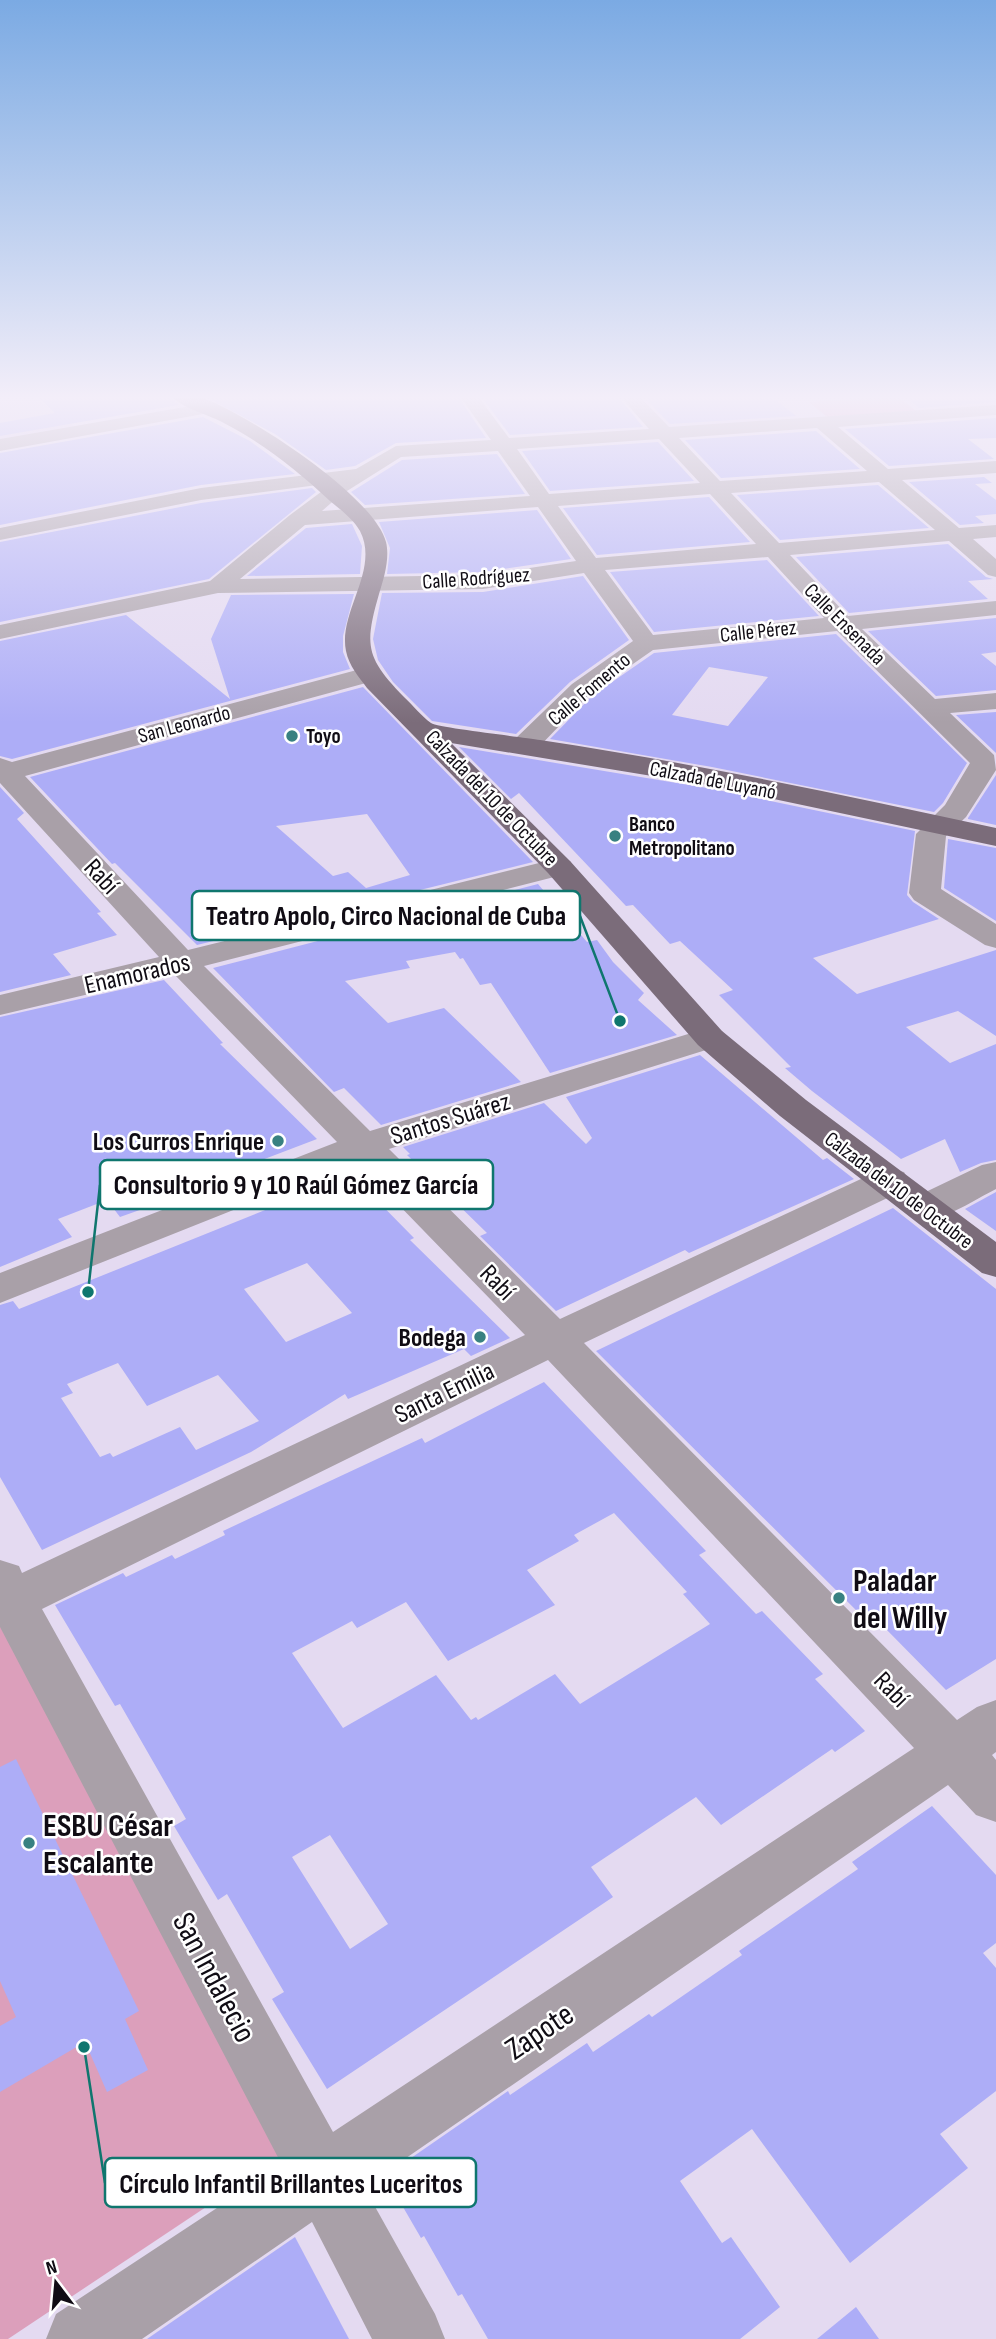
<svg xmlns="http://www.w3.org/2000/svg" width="996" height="2339" viewBox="0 0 996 2339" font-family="'Sofia Sans Condensed',sans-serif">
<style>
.built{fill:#dacdeb}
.green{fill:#dc9fbb}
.building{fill:#adadf7;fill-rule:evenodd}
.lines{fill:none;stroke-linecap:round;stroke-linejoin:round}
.minor{fill:#a9a0a8;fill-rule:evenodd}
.major{fill:#7b6c7a;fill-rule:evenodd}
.poi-dot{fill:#388181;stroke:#fff;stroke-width:2.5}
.labels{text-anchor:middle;stroke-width:5;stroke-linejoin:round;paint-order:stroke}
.far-street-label{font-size:21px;fill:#100c14;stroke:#fff}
.far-poi-label{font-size:21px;font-weight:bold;fill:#100c14;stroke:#fff;text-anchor:start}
.street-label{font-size:26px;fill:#100c14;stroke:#fff}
.poi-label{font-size:26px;font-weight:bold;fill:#100c14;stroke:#fff;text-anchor:end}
.near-poi-label{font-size:32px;font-weight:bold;fill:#100c14;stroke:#fff;text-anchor:start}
.near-street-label{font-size:32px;fill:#100c14;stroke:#fff}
.leader{fill:none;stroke:#0f766e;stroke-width:2.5}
.callout-dot{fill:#0f766e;stroke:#fff;stroke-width:2.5}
.callout{fill:#fff;stroke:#0f766e;stroke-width:2.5}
.callout-label{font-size:28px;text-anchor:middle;font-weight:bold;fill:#100c14}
</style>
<rect width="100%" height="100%" fill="#e4daf1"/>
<!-- built -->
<g class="built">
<polygon points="0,395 30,395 74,426 0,439"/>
<polygon points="634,395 996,395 996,407 668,430"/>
</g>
<!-- green -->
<g class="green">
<polygon points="897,396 916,411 827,417 809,402"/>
<polygon points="0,1625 287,2153 8,2339 0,2339"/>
</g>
<!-- building -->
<g class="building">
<polygon points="36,395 167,395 179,405 0,436 0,423 55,413"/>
<polygon points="202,395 457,395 486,438 396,443 355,466 326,470 275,434"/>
<polygon points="480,395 617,395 643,427 510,435"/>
<polygon points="642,395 770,395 796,416 670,424"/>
<polygon points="902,395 996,395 996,402 919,408"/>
<polygon points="203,417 250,441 295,474 201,485 0,525 0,453"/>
<polygon points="996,418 996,438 968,439 994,459 889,466 845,429"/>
<polygon points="816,431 860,469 721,478 685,440"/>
<polygon points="658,442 694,481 550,491 522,451"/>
<polygon points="497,454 525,494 365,505 351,492 402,460"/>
<polygon points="984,477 992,483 975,484 996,500 996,514 975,516 984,523 960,525 909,482"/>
<polygon points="878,485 929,528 780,540 737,495"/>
<polygon points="312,488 316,492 209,579 0,622 0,542 201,503"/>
<polygon points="709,497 750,542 597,555 563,508"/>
<polygon points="537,510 571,559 483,572 387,574 390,548 379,522"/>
<polygon points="352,524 362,546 360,574 247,576 306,528"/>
<polygon points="948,544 986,577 993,579 968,581 988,599 849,613 796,557"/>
<polygon points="767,560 819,616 654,632 610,572"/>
<polygon points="583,576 629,640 570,682 516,734 432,721 393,682 378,660 373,639 382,593 483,592"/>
<polygon points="354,594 343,636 343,652 350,669 12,759 0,756 0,641 126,615 230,699 211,639 231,595"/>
<polygon points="996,618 996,652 981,654 996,666 996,690 936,696 868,631"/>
<path d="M836,634l131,129 -24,40 -9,9 -222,-45 -162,-28 42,-43 62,-43zM709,667l59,10 -40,49 -56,-11z"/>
<path d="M363,687l170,175 -336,83 -82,-82 -3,1 -82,-87zM367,814l43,61 -44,13 -18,-16 -15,4 -57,-50z"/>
<polygon points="996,712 996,753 956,715"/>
<polygon points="459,747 713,789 915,831 907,895 913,902 939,919 813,958 857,994 996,950 996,1036 958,1011 906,1027 950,1063 996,1044 996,1160 981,1163 960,1172 945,1139 901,1159 812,1091 785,1068 791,1067 719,995 733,990 680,941 670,944 633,905 626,906 519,793 511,799"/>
<polygon points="996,775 996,825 968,819 968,818"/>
<polygon points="0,787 24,813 17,819 101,912 97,913 117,935 53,954 71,975 0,992"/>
<polygon points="948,839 996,848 996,921 944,888"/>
<polygon points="538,884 587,942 597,940 613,962 644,993 638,1000 677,1035 550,1073 491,983 480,985 463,958 460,959 455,952 406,961 410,968 345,981 388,1023 444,1008 521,1082 381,1125 344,1088 334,1092 213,968"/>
<polygon points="164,980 223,1043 220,1044 317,1139 193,1186 196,1190 120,1217 107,1200 58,1219 72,1237 0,1267 0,1017"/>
<polygon points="700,1055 823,1160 827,1158 854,1179 689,1253 685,1250 556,1311 480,1236 487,1233 407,1155 410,1154 403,1147 544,1103 586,1144 592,1138 566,1097"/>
<path d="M352,1175l62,63 -4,2 100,98 -39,18 -7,-7 -116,50 -3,-5 -94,58 -209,98 -42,-73v-172l13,-4 6,8zM307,1263l45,50 -66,29 -42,-53zM118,1363l29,43 71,-31 41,46 -63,29 -16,-23 -67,30 -3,-4 -10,4 -39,-59 12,-5 -6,-9z"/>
<polygon points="996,1192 996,1231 965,1209"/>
<polygon points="893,1208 996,1289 996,1659 946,1690 882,1625 875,1629 596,1351"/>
<path d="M544,1382l162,169 -7,4 57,59 6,-3 61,63 -8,5 50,52 -30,21 -3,-3 -111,76 -25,-28 -105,70 22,30 -286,192 -55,-90 12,-7 -57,-98 -9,6 -44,-74 12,-7 -66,-115 -5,2 -60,-101 68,-32 3,4 46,-22 3,4 50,-24 -2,-4 199,-93 3,5zM614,1513l73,79 -4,2 27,30 -130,80 -25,-30 -77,46 -2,-3 -5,3 -35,-45 -93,53 -51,-75 60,-32 5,7 49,-26 42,59 107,-56 -28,-35 52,-29 -5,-6zM330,1835l58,89 -38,25 -58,-92z"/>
<polygon points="16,1759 139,2011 125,2019 148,2070 107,2092 85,2042 0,2092 0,2026 16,2017 0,1981 0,1767"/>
<polygon points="932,1806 996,1875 996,1943 983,1953 996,1968 996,2091 940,2134 968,2168 850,2263 752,2129 680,2181 722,2243 731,2237 780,2307 740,2339 488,2339 462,2294 458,2296 424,2236 421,2238 385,2176 508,2091 510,2095 587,2043 593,2052 649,2014 652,2017 742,1955 739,1951 858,1869 852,1862"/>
<polygon points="295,2237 349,2339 147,2339"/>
<polygon points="856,2307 879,2339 817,2339"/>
</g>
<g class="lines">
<!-- minor -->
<g class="minor">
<path d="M459,395h18l32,43 140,-9 -30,-34h19l31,32 327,-22v10l-158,12 50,42 108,-8v12l-94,7 57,48 37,-3v12l-23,2 23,20v18l-8,-2 -39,-34 -159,14 58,61 148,-15v14l-134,14 73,70 61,-6v16l-46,4 44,42 2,15 -30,47 -20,19 -5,53 55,35v24l-11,-3 -71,-45 -5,-7 7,-59 29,-29 25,-42 -133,-132 -184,19 -63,44 -55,57 -10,2 -10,-2 -4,-6 4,-6 57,-55 61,-43 -49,-68 -101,16 -265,4 -218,46v-14l210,-44 80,-66 43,-32 -132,17 -201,40v-12l201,-40 155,-19 40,-23 95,-6zM817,428l50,43 -147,10 -41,-43zM659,439l41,44 -151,11 -32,-45zM498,451l32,45 -208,15 17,-15 62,-39zM879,482l56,48 -156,13 -48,-50zM710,494l46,50 -160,14 -38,-52zM538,507l38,54 -93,14 -243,4 65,-54zM768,557l56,61 -171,17 -48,-65z"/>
<polygon points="208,403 214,404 217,408 214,412 0,451 0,439"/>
<path d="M368,667l9,3 4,5 -4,5 -352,96 163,174 371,-92 11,3 4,6 -4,6 -366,93 166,165 328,-100 12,-3 12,3 5,7 -5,7 -333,104 171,170 316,-147 14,-3 14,3 5,9 -5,9 -320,153 373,377 20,-13 19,-7v52l-4,3 4,5v62l-20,-7 -28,-30 -584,402 71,127 10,25h-73l-60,-117 -170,117h-96l10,-25 226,-149 -282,-538v-67l19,6 3,7 503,-238 -169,-174 -356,142v-30l337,-131 -163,-168 -174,41v-20l159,-38 -159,-174v-25l12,4zM548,1360l366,388 -581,384 -291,-523z"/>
<path d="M996,1162v27c-26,13 -56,36 -85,28l-6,-9 6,-9 71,-34z"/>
</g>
<!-- major -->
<path class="major" d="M170,395c9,0 19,-1 27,1 45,14 177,99 189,146 4,16 -2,36 -7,52 -15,52 -13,64 25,103 9,8 17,19 27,26 8,5 92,14 109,17 153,23 305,55 456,88v18l-283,-60 -262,-43 119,118 152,170 84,69 190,142v35l-14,-4 -202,-157 -82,-71 -150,-172 -181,-185c-8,-11 -18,-22 -21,-37 -8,-39 34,-81 14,-120 -7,-12 -19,-21 -30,-30 -33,-31 -67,-58 -108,-79 -15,-8 -41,-14 -52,-27z"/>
</g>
<!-- sky -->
<linearGradient id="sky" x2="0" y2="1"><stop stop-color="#7baae3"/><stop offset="0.55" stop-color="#f3eef9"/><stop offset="1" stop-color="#f3eef9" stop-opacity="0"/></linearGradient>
<rect width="996" height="723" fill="url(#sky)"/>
<!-- markers -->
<g class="poi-dot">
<circle cx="292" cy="736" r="7"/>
<circle cx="615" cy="836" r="7"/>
<circle cx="278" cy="1141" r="7"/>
<circle cx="480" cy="1337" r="7"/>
<circle cx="839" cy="1598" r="7"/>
<circle cx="29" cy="1843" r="7"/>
</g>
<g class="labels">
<!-- far-street labels -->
<g class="far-street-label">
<text transform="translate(476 578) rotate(-4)" y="7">Calle Rodríguez</text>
<text transform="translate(845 624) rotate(45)" y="7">Calle Ensenada</text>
<text transform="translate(758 631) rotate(-6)" y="7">Calle Pérez</text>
<text transform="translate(589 689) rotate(-40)" y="7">Calle Fomento</text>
<text transform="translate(184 724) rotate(-15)" y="7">San Leonardo</text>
<text transform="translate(713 780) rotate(11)" y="7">Calzada de Luyanó</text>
<text transform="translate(492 798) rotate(46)" y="7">Calzada del 10 de Octubre</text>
<text transform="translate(899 1190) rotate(37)" y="7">Calzada del 10 de Octubre</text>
</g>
<!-- far-poi labels -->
<g class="far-poi-label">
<text x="306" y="743">Toyo</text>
<text x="629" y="831">Banco<tspan x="629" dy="24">Metropolitano</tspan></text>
</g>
<!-- street labels -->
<g class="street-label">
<text transform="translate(102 876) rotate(47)" y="9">Rabí</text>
<text transform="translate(137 973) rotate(-13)" y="9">Enamorados</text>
<text transform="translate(450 1118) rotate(-17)" y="9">Santos Suárez</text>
<text transform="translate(498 1282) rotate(46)" y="9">Rabí</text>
<text transform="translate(444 1392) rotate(-26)" y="9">Santa Emilia</text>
<text transform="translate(892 1689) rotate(46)" y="9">Rabí</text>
</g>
<!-- poi labels -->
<g class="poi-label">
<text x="264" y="1150">Los Curros Enrique</text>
<text x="466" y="1346">Bodega</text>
</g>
<!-- near-poi labels -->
<g class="near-poi-label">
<text x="853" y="1591">Paladar<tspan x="853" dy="37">del Willy</tspan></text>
<text x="43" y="1836">ESBU César<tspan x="43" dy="37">Escalante</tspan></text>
</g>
<!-- near-street labels -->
<g class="near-street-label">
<text transform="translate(215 1977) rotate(62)" y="11">San Indalecio</text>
<text transform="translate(539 2031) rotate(-34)" y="11">Zapote</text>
</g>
</g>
<!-- callouts -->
<path class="leader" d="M620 1021L580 916M88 1292L100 1185M84 2047L105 2183"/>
<g class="callout-dot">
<circle cx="620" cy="1021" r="7"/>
<circle cx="88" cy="1292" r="7"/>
<circle cx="84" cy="2047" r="7"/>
</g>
<g class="callout">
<rect x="192" y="891" width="388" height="49" rx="7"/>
<rect x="100" y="1160" width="393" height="49" rx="7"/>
<rect x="105" y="2158" width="371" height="49" rx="7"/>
</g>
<g class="callout-label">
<text x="386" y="925">Teatro Apolo, Circo Nacional de Cuba</text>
<text x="296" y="1194">Consultorio 9 y 10 Raúl Gómez García</text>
<text x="291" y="2193">Círculo Infantil Brillantes Luceritos</text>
</g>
<!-- north arrow -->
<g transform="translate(56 2283) rotate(344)" stroke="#ffffff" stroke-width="5" paint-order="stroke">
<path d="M0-5L12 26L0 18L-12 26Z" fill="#100c14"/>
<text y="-10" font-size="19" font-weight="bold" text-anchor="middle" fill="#100c14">N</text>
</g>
</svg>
